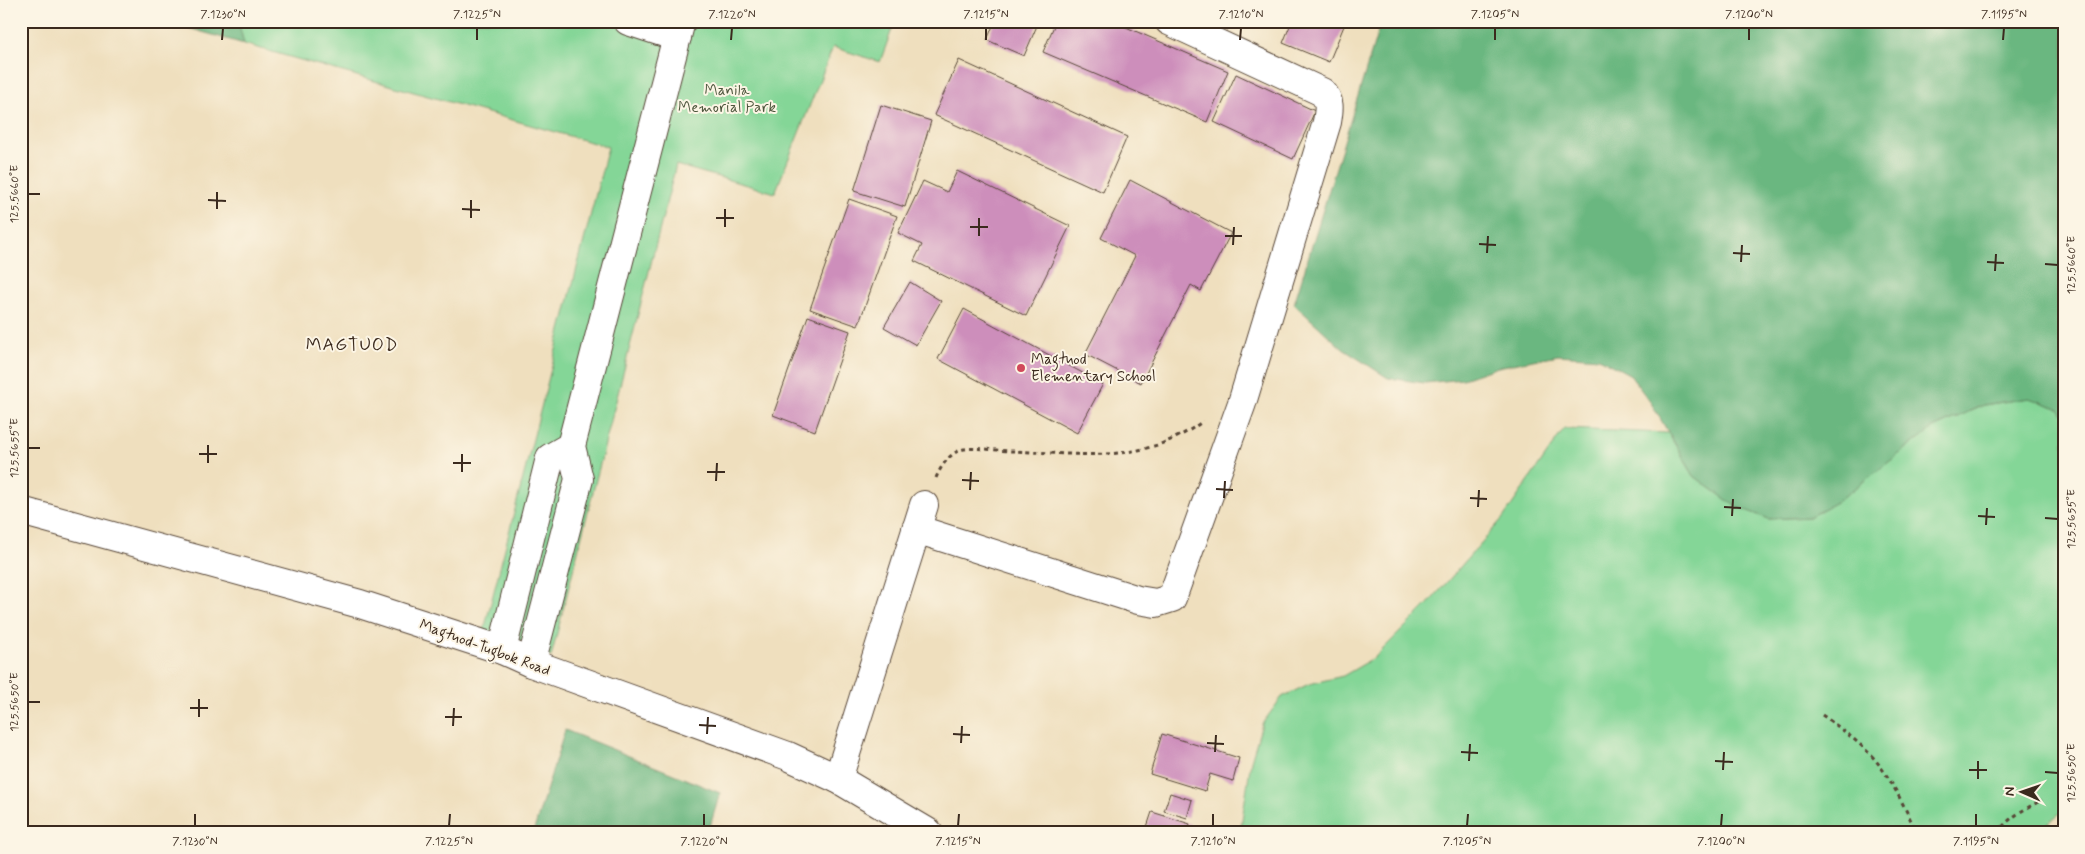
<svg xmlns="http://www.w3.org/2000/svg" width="2085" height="854" viewBox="0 0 2085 854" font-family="Mynerve,sans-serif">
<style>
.green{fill:#84d697;stroke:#60805a}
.forest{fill:#6bb780;stroke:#53704f}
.building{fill:#cd8ebb}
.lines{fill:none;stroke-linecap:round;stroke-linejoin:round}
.minor-casing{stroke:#564536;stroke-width:30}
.major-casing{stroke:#564536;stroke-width:30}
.path{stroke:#564536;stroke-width:3;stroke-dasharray:4 4;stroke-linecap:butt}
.minor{stroke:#fff;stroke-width:28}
.major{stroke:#fff;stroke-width:28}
.ticks{fill:none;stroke:#3b2a1e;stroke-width:2}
.poi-dot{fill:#d1495b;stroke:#fcf5e5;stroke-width:2}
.labels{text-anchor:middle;stroke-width:4;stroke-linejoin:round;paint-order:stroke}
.park-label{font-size:15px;fill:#4d553c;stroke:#fcf5e5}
.poi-label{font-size:15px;fill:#3b2a1e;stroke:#fcf5e5;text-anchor:start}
.street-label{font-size:15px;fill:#3b2a1e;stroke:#fcf5e5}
.quarter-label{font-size:18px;letter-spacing:1px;fill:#3b2a1e;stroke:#fcf5e5}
.neatline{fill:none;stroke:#3b2a1e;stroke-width:2}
.ticks-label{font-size:12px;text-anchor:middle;fill:#3b2a1e}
</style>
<rect width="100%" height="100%" fill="#fcf5e5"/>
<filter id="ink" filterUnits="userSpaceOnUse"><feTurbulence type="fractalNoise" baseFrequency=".02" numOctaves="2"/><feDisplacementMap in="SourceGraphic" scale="10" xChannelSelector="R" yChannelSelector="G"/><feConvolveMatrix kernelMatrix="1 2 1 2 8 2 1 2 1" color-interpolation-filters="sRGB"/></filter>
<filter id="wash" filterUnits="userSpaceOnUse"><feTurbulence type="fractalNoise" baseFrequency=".0096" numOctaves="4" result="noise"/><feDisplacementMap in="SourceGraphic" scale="20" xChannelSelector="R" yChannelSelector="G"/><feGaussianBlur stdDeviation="1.12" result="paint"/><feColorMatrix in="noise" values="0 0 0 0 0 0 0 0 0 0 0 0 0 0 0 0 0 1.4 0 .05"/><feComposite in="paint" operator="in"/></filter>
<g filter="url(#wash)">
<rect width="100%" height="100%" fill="#efdfbe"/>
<!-- green -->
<g class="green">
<polygon points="238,21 895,21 880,62 833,47 775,193 676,165 551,657 483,634 608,147 244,44"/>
<polygon points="2029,398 2058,408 2064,416 2064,810 2035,833 1240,833 1251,761 1262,724 1282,697 1309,684 1343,676 1374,658 1427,605 1503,518 1564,429 1668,433 1694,476 1735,506 1769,519 1809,517 1838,501 1933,428 1984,405"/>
</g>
<!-- forest -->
<g class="forest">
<polygon points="164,21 238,21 244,44"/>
<polygon points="1381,21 2064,21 2064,416 2058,408 2029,398 1983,405 1933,428 1838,501 1809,517 1769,519 1735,506 1694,476 1651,403 1629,374 1599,358 1558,355 1498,367 1463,379 1425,383 1388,378 1343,349 1294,304"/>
<polygon points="565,730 720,793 708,833 533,833"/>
</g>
<g id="blocks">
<!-- building -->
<g class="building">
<polygon points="995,21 1039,21 1024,56 987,40"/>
<polygon points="1056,21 1112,21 1228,71 1207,122 1043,52"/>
<polygon points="1292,21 1346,21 1329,62 1283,43"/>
<polygon points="959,60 1127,137 1103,192 934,115"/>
<polygon points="1236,74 1315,111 1293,159 1214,122"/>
<polygon points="881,105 931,121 905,207 854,191"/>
<polygon points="957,171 1070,226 1026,316 914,261 922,245 898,233 923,181 947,192"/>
<polygon points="1130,180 1231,233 1201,291 1191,285 1141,383 1085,354 1135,256 1101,238"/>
<polygon points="849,199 897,216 858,326 810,309"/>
<polygon points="910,282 941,301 916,345 884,327"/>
<polygon points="964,309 1103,384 1077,433 938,359"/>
<polygon points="808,316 850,331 815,431 773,415"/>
<polygon points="1162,734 1239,758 1233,781 1210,774 1205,791 1150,774"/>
<polygon points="1170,793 1192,800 1187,818 1164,811"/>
<polygon points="1152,812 1190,824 1187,833 1145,833"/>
</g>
</g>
</g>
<g filter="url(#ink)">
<use href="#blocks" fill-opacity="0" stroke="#564536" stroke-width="1"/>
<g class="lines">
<!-- minor casing -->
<g class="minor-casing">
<g id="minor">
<polyline points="628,21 677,37"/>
<path d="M916,529l222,71 18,3 16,-5 70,-195 85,-281c2,-12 4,-21 -5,-30l-153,-71"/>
<polyline points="502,650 550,458 571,446"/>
<polyline points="531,663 579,479 571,446 681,21"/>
<polyline points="838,779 924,505"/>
</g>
</g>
<!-- major casing -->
<g class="major-casing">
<polyline id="major" points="21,511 360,604 502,650 531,663 788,756 838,779 929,833"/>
</g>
<!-- path -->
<g class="path">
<path d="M936,478c5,-12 14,-26 28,-29 10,-2 37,2 49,2 68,3 132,14 190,-30"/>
<path d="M1822,715c17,12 33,24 48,39 20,21 34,52 47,79"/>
<path d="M1997,833c12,-16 28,-24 45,-33"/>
</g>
<!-- minor -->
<use href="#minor" class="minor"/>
<!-- major -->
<use href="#major" class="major"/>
</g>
</g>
<!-- ticks -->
<path class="ticks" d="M222,40l1,-12M477,40v-12M731,40l1,-12M986,40v-12M1240,40l1,-12M1495,40v-12M1749,40v-12M2003,40l1,-12M28,194h12M208,200l18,1M217,209v-17M462,209l18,1M471,218v-18M716,218h18M725,227v-18M970,227h18M979,236v-18M1225,236h17M1479,244l17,1M1233,245l1,-18M1487,253l1,-17M1733,253l17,1M1741,262l1,-17M1987,262l17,1M2045,264l13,1M1995,271l1,-17M28,448h12M199,454h18M208,463v-18M453,463h18M462,472v-18M707,472h18M962,480l17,1M716,481l1,-18M1216,489l17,1M970,490l1,-18M1224,498l1,-17M1470,498l17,1M1478,507l1,-17M1724,507l17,1M1732,516l1,-17M1978,516l17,1M2045,518l13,1M1986,525l1,-17M28,702h12M190,708h18M199,717v-18M445,717h17M699,725l17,1M453,726l1,-18M707,734l1,-17M953,734l17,1M961,743l1,-17M1207,743l17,1M1215,752l1,-17M1461,752l17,1M1469,761l1,-17M1715,761l18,1M1723,770l1,-18M1969,770h18M2045,772l13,1M1978,779v-18M195,826v-12M449,826l1,-12M704,826v-12M958,826l1,-12M1213,826v-12M1467,826l1,-12M1721,826l1,-12M1976,826v-12"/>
<!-- markers -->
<circle class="poi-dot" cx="1021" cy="368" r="5"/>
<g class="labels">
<!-- park labels -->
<g class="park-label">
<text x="727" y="95">Manila<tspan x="727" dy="17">Memorial Park</tspan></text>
</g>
<!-- poi labels -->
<g class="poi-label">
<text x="1031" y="364">Magtuod<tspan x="1031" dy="17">Elementary School</tspan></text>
</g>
<!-- street labels -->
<g class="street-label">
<text transform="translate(485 647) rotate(20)" y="5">Magtuod-Tugbok Road</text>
</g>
<!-- quarter labels -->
<g class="quarter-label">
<text x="352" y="350">MAGTUOD</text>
</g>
</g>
<!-- margin -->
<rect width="2085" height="854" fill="none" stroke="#fcf5e5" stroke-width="55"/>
<!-- north arrow -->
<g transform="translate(2022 792) rotate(272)" stroke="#fcf5e5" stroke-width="4" paint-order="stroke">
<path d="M0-4L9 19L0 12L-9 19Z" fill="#3b2a1e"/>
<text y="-8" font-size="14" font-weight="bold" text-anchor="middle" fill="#3b2a1e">N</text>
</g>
<rect x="28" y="28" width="2030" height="798" class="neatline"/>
<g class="ticks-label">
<text x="223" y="18">7.1230°N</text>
<text x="477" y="18">7.1225°N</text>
<text x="732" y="18">7.1220°N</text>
<text x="986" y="18">7.1215°N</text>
<text x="1241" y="18">7.1210°N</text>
<text x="1495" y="18">7.1205°N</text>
<text x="1749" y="18">7.1200°N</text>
<text x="2004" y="18">7.1195°N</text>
<text transform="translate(14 194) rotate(-90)" y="4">125.5660°E</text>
<text transform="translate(2071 265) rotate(-90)" y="4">125.5660°E</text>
<text transform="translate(14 448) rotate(-90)" y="4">125.5655°E</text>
<text transform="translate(2071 519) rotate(-90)" y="4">125.5655°E</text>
<text transform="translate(14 702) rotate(-90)" y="4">125.5650°E</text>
<text transform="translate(2071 773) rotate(-90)" y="4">125.5650°E</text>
<text x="195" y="845">7.1230°N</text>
<text x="449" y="845">7.1225°N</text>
<text x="704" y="845">7.1220°N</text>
<text x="958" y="845">7.1215°N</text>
<text x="1213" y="845">7.1210°N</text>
<text x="1467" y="845">7.1205°N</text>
<text x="1721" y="845">7.1200°N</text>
<text x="1976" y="845">7.1195°N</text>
</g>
</svg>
